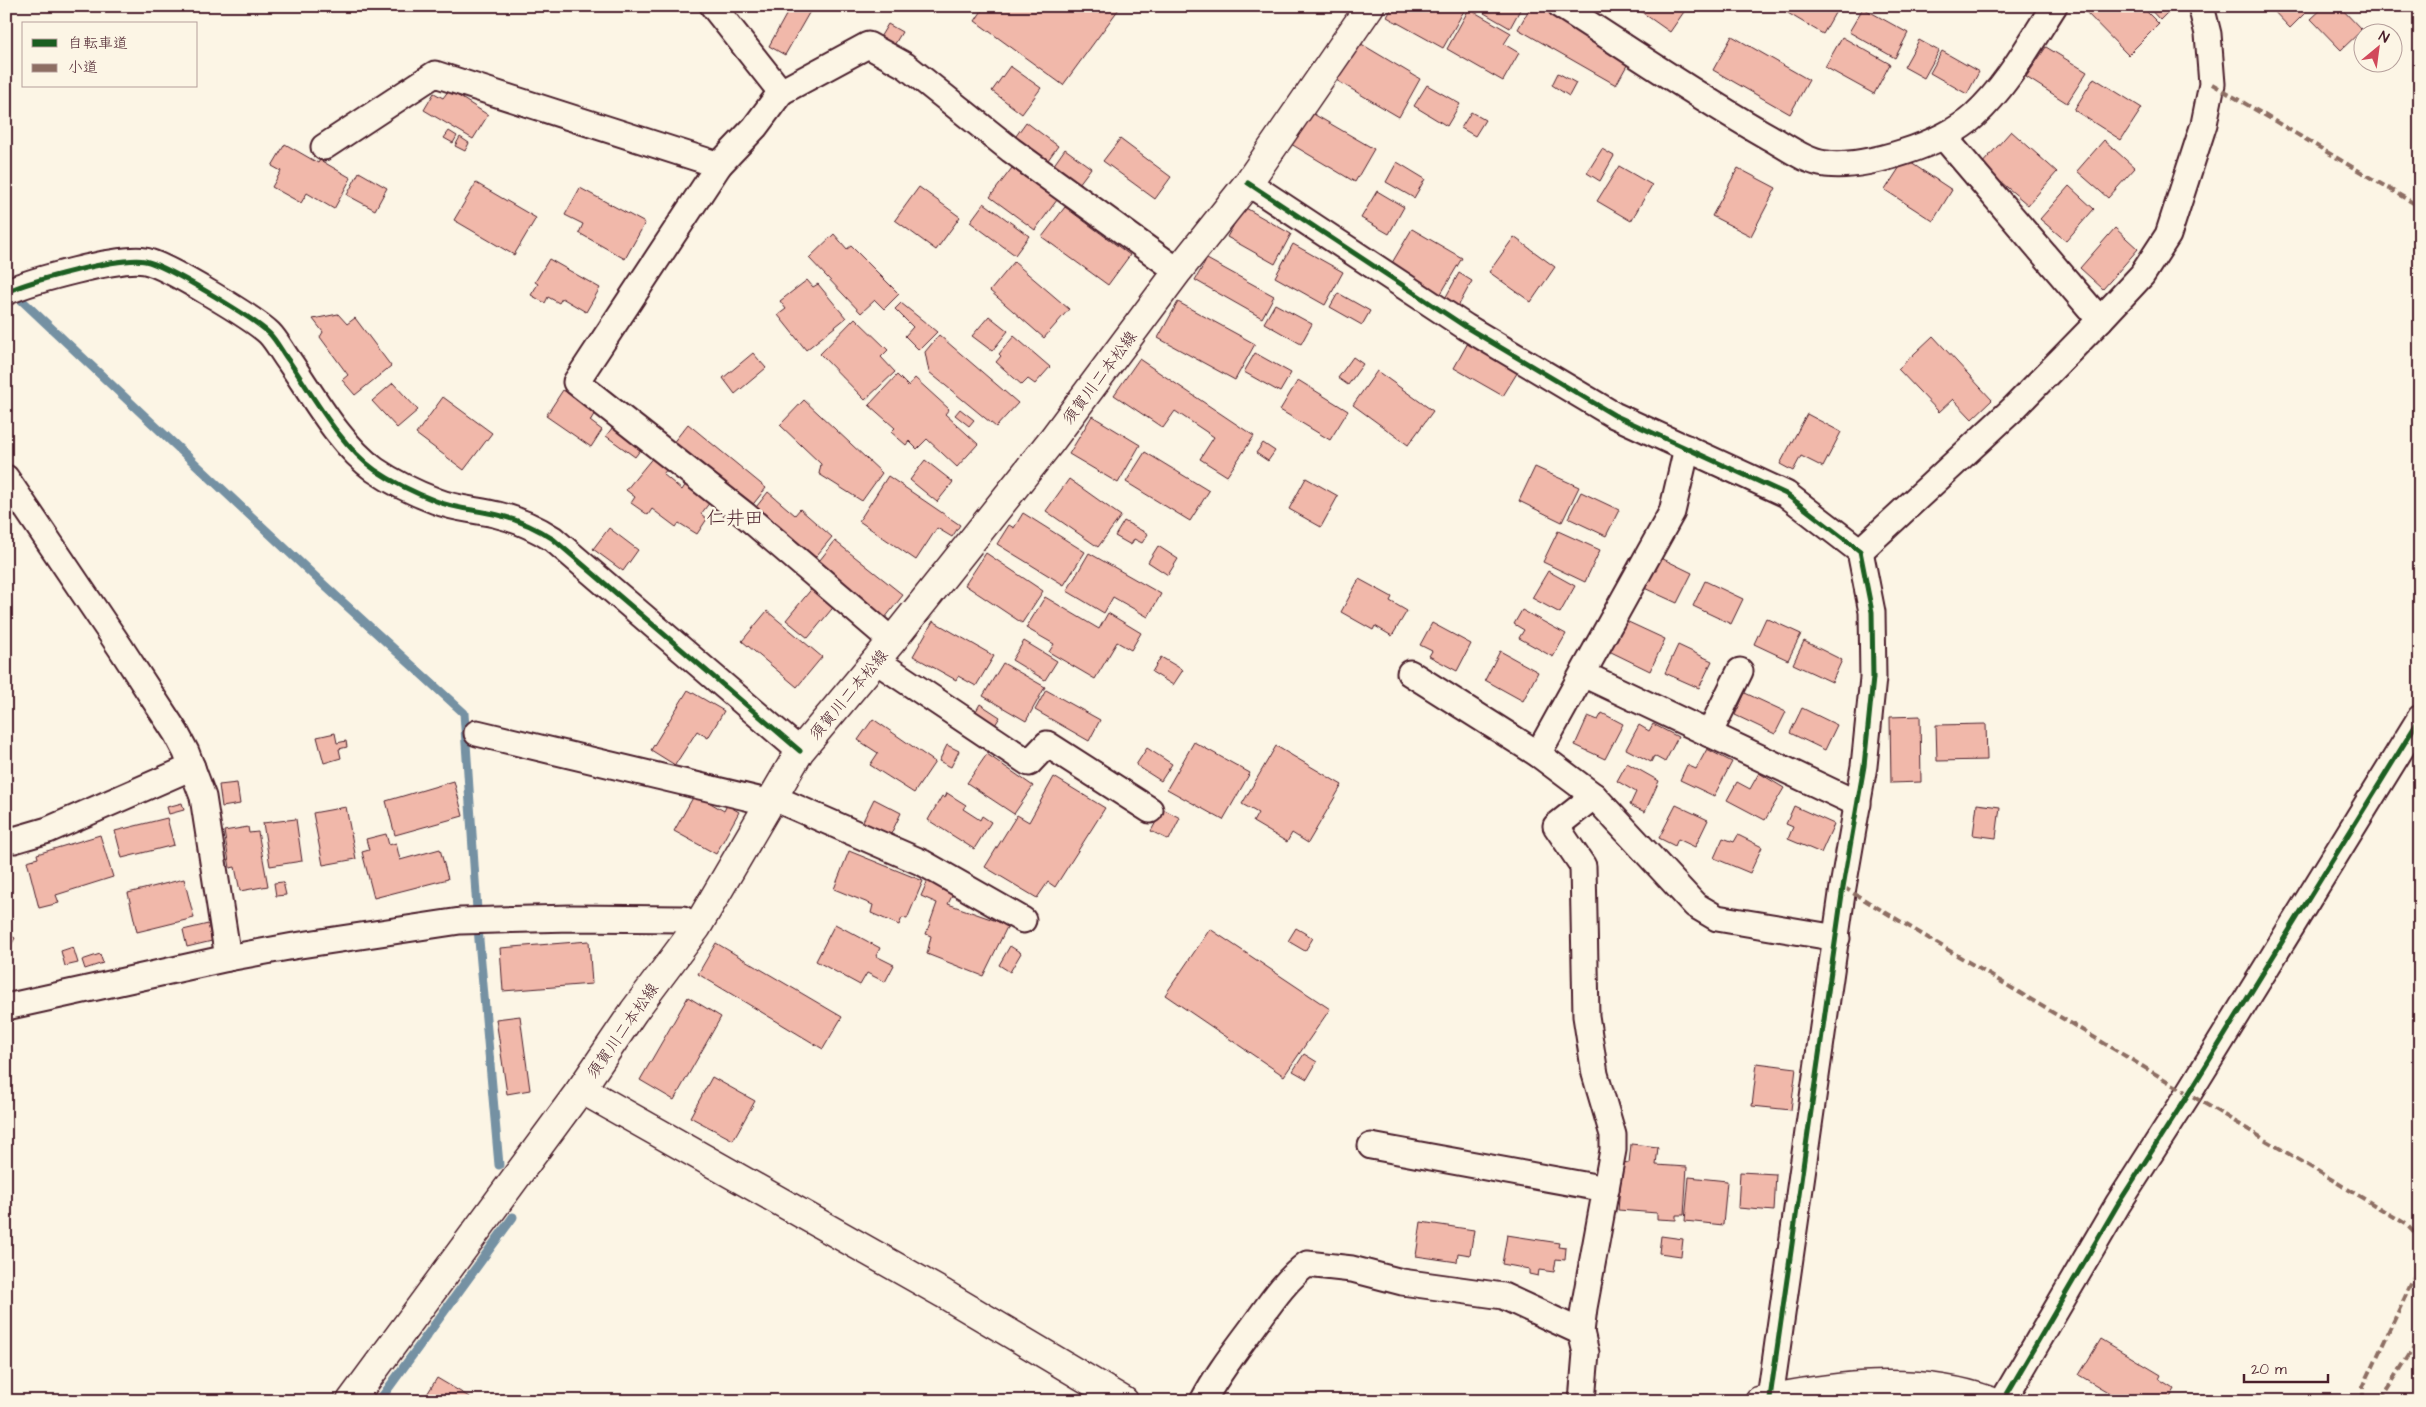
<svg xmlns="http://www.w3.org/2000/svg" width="2426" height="1407" viewBox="0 0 2426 1407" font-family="'Architects Daughter','Klee One',sans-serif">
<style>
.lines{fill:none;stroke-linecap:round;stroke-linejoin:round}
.stream{stroke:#7591a3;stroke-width:9}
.building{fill:#f1b8aa;stroke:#4a1f2b}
.street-casing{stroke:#4a1f2b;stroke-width:29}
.secondary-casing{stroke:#4a1f2b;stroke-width:31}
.street{stroke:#fcf5e5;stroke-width:25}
.secondary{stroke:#fcf5e5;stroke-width:28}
.quiet{stroke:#8d6e63;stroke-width:4;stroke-dasharray:8 4;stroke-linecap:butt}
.cycleway-casing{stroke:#fcf5e5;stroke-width:8}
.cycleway{stroke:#1b5e20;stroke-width:5}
.labels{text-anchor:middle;stroke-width:5;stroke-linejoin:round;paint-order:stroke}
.street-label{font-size:16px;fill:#4a1f2b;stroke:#fcf5e5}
.quarter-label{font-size:19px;fill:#4a1f2b;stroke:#fcf5e5}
</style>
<rect width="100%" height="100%" fill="#fcf5e5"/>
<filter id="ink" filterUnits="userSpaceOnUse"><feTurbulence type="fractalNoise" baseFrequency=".02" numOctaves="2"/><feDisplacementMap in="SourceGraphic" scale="10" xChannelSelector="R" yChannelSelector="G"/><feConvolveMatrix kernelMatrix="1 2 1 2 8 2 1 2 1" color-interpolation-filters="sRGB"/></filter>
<g filter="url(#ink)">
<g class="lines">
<!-- stream -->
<g class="stream">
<polyline points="14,293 324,585 464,713 479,940 499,1165"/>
<polyline points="379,1401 513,1217"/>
</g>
</g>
<!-- building -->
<g class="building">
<polygon points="791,6 813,6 785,55 769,46"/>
<polygon points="985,6 1121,6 1063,85 975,21"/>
<polygon points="1393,6 1461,6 1465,9 1443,48 1387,17"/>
<polygon points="1488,6 1522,6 1510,28 1484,13"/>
<polygon points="1531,6 1539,6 1631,58 1616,85 1518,29"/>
<polygon points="1633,6 1688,6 1670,32"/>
<polygon points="1776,6 1839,6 1823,34"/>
<polygon points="1989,6 2004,6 2001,13"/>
<polygon points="2141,6 2159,24 2128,55 2081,7"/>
<polygon points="2147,6 2174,6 2160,20"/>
<polygon points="2269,6 2312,6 2290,28"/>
<polygon points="2325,6 2339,6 2362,30 2341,50 2311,19"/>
<polygon points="1863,8 1908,33 1895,58 1849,32"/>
<polygon points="1469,9 1511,33 1504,44 1519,53 1503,81 1447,49"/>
<polygon points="888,24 902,32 893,47 879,39"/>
<polygon points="1732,36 1809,80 1790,114 1713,70"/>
<polygon points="1842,37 1890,64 1874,94 1825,67"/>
<polygon points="1919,40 1939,51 1924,78 1904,67"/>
<polygon points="1358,42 1420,79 1399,117 1336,80"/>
<polygon points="2046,47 2087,72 2067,103 2026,77"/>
<polygon points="1942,51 1979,72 1967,94 1930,73"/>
<polygon points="1010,66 1041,88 1022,114 992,91"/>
<polygon points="1558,73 1576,83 1569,96 1552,85"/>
<polygon points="2094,78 2142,108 2121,140 2074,110"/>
<polygon points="1427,85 1460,104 1447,126 1414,106"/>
<polygon points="449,90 488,115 473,139 424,110 434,93 443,98"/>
<polygon points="1310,112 1374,149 1355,182 1291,144"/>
<polygon points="1471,112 1485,120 1475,136 1461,128"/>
<polygon points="1026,122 1058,146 1043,167 1011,143"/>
<polygon points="449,131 457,136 453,143 444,138"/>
<polygon points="2011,131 2057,172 2028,205 1981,165"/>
<polygon points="460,137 469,143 465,151 455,146"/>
<polygon points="1120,139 1171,177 1155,199 1103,161"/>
<polygon points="2104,140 2135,168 2108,198 2077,171"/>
<polygon points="285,144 318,163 320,160 351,178 334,209 307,193 301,203 272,187 281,171 272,166"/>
<polygon points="1065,149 1091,168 1076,188 1051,169"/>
<polygon points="1602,149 1614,156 1600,181 1587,173"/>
<polygon points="1905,159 1952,190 1933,221 1885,190"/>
<polygon points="1397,162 1425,179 1414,198 1386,182"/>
<polygon points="1619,166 1652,185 1631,221 1597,201"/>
<polygon points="1012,168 1057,200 1035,230 990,197"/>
<polygon points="1738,168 1776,188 1751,236 1712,216"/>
<polygon points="359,172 387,188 375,210 347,195"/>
<polygon points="476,183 536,218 514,255 454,220"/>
<polygon points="2069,186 2094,209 2066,241 2040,219"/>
<polygon points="919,187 960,217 936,250 895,220"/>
<polygon points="580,188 645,223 625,259 579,233 583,224 565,215"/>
<polygon points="1377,191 1404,207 1389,234 1361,218"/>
<polygon points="984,203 1029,236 1015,255 970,222"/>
<polygon points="1065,207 1130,255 1108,285 1042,237"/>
<polygon points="1244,207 1291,234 1275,264 1227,237"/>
<polygon points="2115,228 2138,249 2103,289 2080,268"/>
<polygon points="1412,229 1462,258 1439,297 1389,268"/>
<polygon points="834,234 847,249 851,246 899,294 884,309 875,300 861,313 809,258"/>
<polygon points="1514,237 1555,267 1531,302 1489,272"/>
<polygon points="1293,244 1343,272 1325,305 1275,277"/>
<polygon points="549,259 600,288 586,312 562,298 559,303 548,297 545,303 531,295 538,284 535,282"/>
<polygon points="1207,259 1274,296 1262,318 1195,280"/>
<polygon points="1014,262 1069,309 1044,338 990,291"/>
<polygon points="1459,273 1472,281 1455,312 1442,304"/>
<polygon points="807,280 813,287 818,284 846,318 806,350 778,315 786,309 780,301"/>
<polygon points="1338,293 1370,311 1362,325 1330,307"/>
<polygon points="1178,302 1255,344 1235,380 1158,338"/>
<polygon points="901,303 937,332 919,350 905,336 913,327 895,309"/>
<polygon points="1275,304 1312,324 1301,344 1264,323"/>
<polygon points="338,314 347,324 355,318 391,366 355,395 342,380 348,375 320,337 323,332 313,319"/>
<polygon points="989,316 1008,331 992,351 972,336"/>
<polygon points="855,318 888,350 881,357 895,372 865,400 820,354"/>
<polygon points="939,335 1018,403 996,427 929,372 925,352"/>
<polygon points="1014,336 1050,367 1035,384 1028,379 1022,385 996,362 1001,356 999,354"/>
<polygon points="1933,336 1992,400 1972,419 1953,399 1939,412 1898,369"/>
<polygon points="1469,341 1519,370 1503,396 1454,368"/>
<polygon points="753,353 766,368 735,394 723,378"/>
<polygon points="1255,353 1291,373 1280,392 1244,372"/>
<polygon points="1353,357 1363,364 1348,385 1338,378"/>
<polygon points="1139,359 1254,436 1227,476 1200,459 1214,437 1175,411 1163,428 1114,395"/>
<polygon points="1377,371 1433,411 1408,445 1353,405"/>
<polygon points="897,375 908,386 915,378 949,409 945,414 978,444 957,467 927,439 917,449 909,441 906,445 891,432 895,428 869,405"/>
<polygon points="1298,380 1348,411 1330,440 1280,410"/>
<polygon points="393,383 418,410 397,428 372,401"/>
<polygon points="563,390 596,411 590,421 602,430 591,447 546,416"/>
<polygon points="443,397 492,433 464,470 416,434"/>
<polygon points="804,400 882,473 862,501 819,474 821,464 780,425"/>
<polygon points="960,409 974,420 969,426 955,415"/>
<polygon points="1807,414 1841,432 1823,467 1801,456 1793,471 1780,464"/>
<polygon points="1092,416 1140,445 1118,483 1069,454"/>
<polygon points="616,423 644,445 635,457 606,436"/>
<polygon points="688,424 766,488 750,508 672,444"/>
<polygon points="1263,443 1275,451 1268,461 1256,453"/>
<polygon points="1145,452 1209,491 1190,521 1126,482"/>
<polygon points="654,456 668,468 663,474 682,490 686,484 710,502 701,514 707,519 697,534 679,523 676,527 652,509 648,515 631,503 635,497 626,490"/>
<polygon points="925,460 953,482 937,502 910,480"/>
<polygon points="1535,467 1579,487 1562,522 1519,501"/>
<polygon points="888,476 960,525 952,537 937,528 916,560 859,521"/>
<polygon points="1306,478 1338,496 1321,527 1289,509"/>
<polygon points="1069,479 1121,516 1098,547 1046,511"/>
<polygon points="768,492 795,515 800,509 832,537 813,560 753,511"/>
<polygon points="1581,492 1619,510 1606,536 1568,518"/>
<polygon points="1023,513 1085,552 1064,585 997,544 1009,525 1014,528"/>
<polygon points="1124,521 1148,534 1142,543 1134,539 1131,545 1115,536"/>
<polygon points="609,528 638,550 623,571 593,549"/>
<polygon points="1558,531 1600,550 1585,582 1543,562"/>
<polygon points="835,541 903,595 885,618 816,565"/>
<polygon points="1158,546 1178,559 1168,575 1148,562"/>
<polygon points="986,553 1043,591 1022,623 965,585"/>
<polygon points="1089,553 1161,594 1148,617 1113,597 1104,613 1067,591"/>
<polygon points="1657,556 1692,573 1677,603 1642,587"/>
<polygon points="1548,571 1575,586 1560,613 1532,598"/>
<polygon points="1359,579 1392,597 1390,601 1407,611 1392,636 1375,626 1373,630 1341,612"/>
<polygon points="1705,581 1743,599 1731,624 1693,606"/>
<polygon points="814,586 836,604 808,638 786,620"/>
<polygon points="1045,597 1099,629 1108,613 1141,633 1131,650 1117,642 1095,679 1049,652 1054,644 1026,628"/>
<polygon points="1522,610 1566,634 1553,657 1519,638 1524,630 1514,624"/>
<polygon points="767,611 822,657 797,687 742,641"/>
<polygon points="1766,618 1801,634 1788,660 1754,644"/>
<polygon points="1624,620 1665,639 1650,671 1609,651"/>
<polygon points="933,621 994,656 976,686 958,676 956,680 913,656"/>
<polygon points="1432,623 1471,644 1457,671 1429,656 1432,651 1420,645"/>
<polygon points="1024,641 1057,661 1045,680 1012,660"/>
<polygon points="1804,641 1842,660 1832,682 1793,664"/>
<polygon points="1678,645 1712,661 1699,688 1665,673"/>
<polygon points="1500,651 1538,672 1523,701 1485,680"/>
<polygon points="1161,657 1183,670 1173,685 1152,672"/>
<polygon points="1003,663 1045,687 1026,721 983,696"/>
<polygon points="688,690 724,711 708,738 697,731 675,765 651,750"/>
<polygon points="1046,690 1100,720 1089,741 1035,710"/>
<polygon points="1745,693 1786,712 1775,734 1735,715"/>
<polygon points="980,704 1000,717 992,730 972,718"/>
<polygon points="1802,708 1837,725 1825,750 1790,733"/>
<polygon points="1602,713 1623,724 1605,759 1575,745 1588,716 1598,720"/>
<polygon points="1920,716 1921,782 1891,783 1890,717"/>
<polygon points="873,719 935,762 914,793 870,765 878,753 858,740"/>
<polygon points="1653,724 1678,737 1665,762 1654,756 1651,762 1626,749 1639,725 1649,731"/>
<polygon points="1986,724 1987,760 1937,761 1936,725"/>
<polygon points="335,733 337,743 346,741 347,747 339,749 341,758 324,763 317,737"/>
<polygon points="1194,742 1250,773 1223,820 1167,789"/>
<polygon points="947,745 959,751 951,767 939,761"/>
<polygon points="1276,746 1342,785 1308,843 1292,833 1287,842 1253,822 1258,813 1242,804"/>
<polygon points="1147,748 1172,764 1161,781 1136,765"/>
<polygon points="1707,749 1732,762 1714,796 1680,780 1687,765 1696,769"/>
<polygon points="987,754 1033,786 1014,814 967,783"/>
<polygon points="1627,763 1659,781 1645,812 1630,805 1636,792 1617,781"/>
<polygon points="1759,773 1784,788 1765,820 1727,800 1737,782 1750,789"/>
<polygon points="1054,777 1105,808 1055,887 1048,882 1037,898 985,867 1017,815 1029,822"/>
<polygon points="454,781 463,816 395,835 386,801"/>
<polygon points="237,783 240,804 222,807 219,785"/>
<polygon points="947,793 966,805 963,809 980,820 982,816 991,822 974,849 928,820 942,796 945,798"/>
<polygon points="695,794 724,811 727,805 739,812 716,854 674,831"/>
<polygon points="874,799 901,813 890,836 862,823"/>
<polygon points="182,803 184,810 169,814 167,807"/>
<polygon points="1977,804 2000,807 1996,838 1973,835"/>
<polygon points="1676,805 1708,820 1695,847 1678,839 1675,846 1659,838"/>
<polygon points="1794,806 1834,824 1821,853 1788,839 1793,827 1786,824"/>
<polygon points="346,807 356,859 323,865 313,813"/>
<polygon points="1163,809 1180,818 1169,840 1151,831"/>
<polygon points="167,818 174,845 122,858 115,831"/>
<polygon points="296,819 302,861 270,866 263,823"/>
<polygon points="248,827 249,833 258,832 268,886 240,891 235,867 230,868 224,831"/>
<polygon points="386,834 389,845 396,843 400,860 440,849 448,879 374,898 362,852 369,850 366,839"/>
<polygon points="100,835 113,877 56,895 59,903 39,908 27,861 38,858 37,854"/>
<polygon points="1738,835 1762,847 1750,873 1714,858 1723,838 1734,842"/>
<polygon points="849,851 923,881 907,919 902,918 899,925 871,913 873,905 834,889"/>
<polygon points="184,879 194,918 137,932 128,893"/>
<polygon points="928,880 954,892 948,904 1008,925 983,976 927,954 931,936 926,934 937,903 921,896"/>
<polygon points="283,882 286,895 276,896 274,883"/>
<polygon points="208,924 212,941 187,947 183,930"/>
<polygon points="835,924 880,948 876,956 894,965 885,982 867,973 860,985 816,961"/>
<polygon points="1296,928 1313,938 1305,951 1288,941"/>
<polygon points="1210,929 1330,1009 1284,1076 1165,995"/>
<polygon points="6,933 15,938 6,955"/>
<polygon points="589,941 592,984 503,991 500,948"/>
<polygon points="716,943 842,1017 823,1049 698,974"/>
<polygon points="1010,946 1021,953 1010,972 999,965"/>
<polygon points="73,947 78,963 65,966 61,951"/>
<polygon points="100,954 103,963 85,969 82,960"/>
<polygon points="688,997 721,1017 674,1100 640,1080"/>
<polygon points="520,1016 530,1090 507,1094 496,1019"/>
<polygon points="1304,1054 1317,1062 1307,1079 1293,1071"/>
<polygon points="1757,1063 1796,1068 1791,1110 1752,1106"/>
<polygon points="712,1077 755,1101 733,1140 690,1117"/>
<polygon points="1631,1144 1658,1147 1656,1165 1687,1167 1684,1215 1676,1215 1676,1220 1657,1219 1657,1213 1618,1210 1622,1162 1629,1163"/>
<polygon points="1740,1172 1776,1174 1774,1211 1738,1208"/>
<polygon points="1689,1177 1727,1181 1723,1225 1685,1221"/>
<polygon points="1421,1222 1474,1230 1470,1255 1458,1253 1457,1262 1416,1256"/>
<polygon points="1507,1235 1559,1243 1558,1247 1566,1248 1565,1260 1556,1259 1554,1272 1539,1270 1538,1276 1529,1274 1529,1269 1502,1264"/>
<polygon points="1661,1236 1683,1239 1681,1256 1659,1253"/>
<polygon points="2101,1339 2161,1375 2159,1379 2175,1389 2168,1401 2123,1401 2079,1375"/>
<polygon points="437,1378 476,1401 423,1401"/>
</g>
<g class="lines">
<!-- street casing -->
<g class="street-casing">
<g id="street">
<polyline points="713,6 781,92 868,45 906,66 1011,150 1178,271"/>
<path d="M1561,6c69,44 137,91 208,131 18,10 37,25 57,27 40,5 119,-21 148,-48 33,-30 56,-73 80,-110"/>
<polyline points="1944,137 2100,320"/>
<polyline points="324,147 435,74 719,165 755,127 781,92"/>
<polyline points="719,165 576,382 745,515 892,641"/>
<polyline points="1248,183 1466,327 1614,415 1786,494 1860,551 1872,612 1873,678 1864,766 1843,887 1770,1398"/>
<path d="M6,292c25,-11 114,-36 139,-31 21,4 108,57 124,72 8,8 13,19 20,28 24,35 51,84 86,109 19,13 40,23 61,31 19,8 42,9 62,14 21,5 38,13 55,24l247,212"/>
<polyline points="6,478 120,647 176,733 186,752 203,797 228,958"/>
<polyline points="1860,551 2012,410 2100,320 2142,275 2168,235 2204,124 2212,84 2208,34 2201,6"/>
<polyline points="875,660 1029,763 1047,744 1150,810"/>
<polyline points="1410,673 1538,754 1594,796 1695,905 1717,918 1837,938"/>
<polyline points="1583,674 1858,804"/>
<polyline points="477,733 771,803"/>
<polyline points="1709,734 1740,671"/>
<polyline points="1538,754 1672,512 1687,448"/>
<polyline points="774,798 923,863 1023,920"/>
<polyline points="6,837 14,840 48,830 192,767"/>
<polyline points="6,1007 228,958 294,946 460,921 571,918 683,919 697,927"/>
<polyline points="1371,1146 1606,1189"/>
<path d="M1203,1401c13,-25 30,-47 47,-70 18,-24 33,-49 57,-67l45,5 50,13 101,14 78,36"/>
<polyline points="1582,1401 1586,1353 1581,1332 1584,1308 1613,1150 1613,1135 1595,1074 1586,1016 1583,866 1556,826 1594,796"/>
<polyline points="2003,1401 2118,1204 2189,1093 2420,718"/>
</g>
</g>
<!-- secondary casing -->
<g class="secondary-casing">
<g id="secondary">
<polyline points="581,1089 944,1294 1124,1401"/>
<polyline points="351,1401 581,1089 634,1011 697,927 800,751 892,641 1052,440 1178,271 1248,183 1370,6"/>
<path d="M1759,1401c74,-16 159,-26 231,0"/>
</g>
</g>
<!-- street -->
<use href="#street" class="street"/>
<!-- secondary -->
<use href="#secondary" class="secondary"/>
<!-- quiet -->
<g class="quiet">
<polyline points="2212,84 2420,207"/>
<polyline points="1843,887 2406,1224 2420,1239"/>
<polyline points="2363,1401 2363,1387 2420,1265"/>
<polyline points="2380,1401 2420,1338"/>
<polyline points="2415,1401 2420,1395"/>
</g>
<!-- cycleway casing -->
<g class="cycleway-casing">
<g id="cycleway">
<polyline points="1248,183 1466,327 1614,415 1786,494 1860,551 1872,612 1873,678 1864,766 1843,887 1770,1398"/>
<path d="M6,292c25,-11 114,-36 139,-31 21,4 108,57 124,72 8,8 13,19 20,28 24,35 51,84 86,109 19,13 40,23 61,31 19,8 42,9 62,14 21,5 38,13 55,24l247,212"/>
<polyline points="2003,1401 2118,1204 2189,1093 2420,718"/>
</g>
</g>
<!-- cycleway -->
<use href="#cycleway" class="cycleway"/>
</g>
</g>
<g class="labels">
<!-- street labels -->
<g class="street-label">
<text transform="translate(1099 377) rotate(-53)" y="6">須賀川二本松線</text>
<text transform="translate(848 694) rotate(-50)" y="6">須賀川二本松線</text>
<text transform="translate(622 1030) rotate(-55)" y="6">須賀川二本松線</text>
</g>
<!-- quarter labels -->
<g class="quarter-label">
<text x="735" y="524">仁井田</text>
</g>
</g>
<!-- margin -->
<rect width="2426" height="1407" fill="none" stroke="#fcf5e5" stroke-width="25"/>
<rect x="12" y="12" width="2401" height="1382" fill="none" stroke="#4a1f2b" stroke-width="2" filter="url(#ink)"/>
<!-- legend -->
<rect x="22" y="22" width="175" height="65" fill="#fcf5e5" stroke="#b59f9b"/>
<rect x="32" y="39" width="25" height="8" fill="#1b5e20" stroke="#b59f9b"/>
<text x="68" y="48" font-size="15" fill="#4a1f2b">自転車道</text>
<rect x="32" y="64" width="25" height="8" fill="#8d6e63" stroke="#b59f9b"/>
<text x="68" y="72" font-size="15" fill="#4a1f2b">小道</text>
<!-- north arrow -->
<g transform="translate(2378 48) rotate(29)"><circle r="24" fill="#fcf5e5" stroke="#b59f9b"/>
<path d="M0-4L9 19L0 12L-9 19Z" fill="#d1495b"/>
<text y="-8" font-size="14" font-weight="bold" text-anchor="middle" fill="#4a1f2b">N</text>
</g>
<!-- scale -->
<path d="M2244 1374v8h84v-8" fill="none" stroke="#4a1f2b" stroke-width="2.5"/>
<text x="2251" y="1374" font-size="15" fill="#4a1f2b" stroke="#fcf5e5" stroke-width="4" paint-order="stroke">20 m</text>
</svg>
